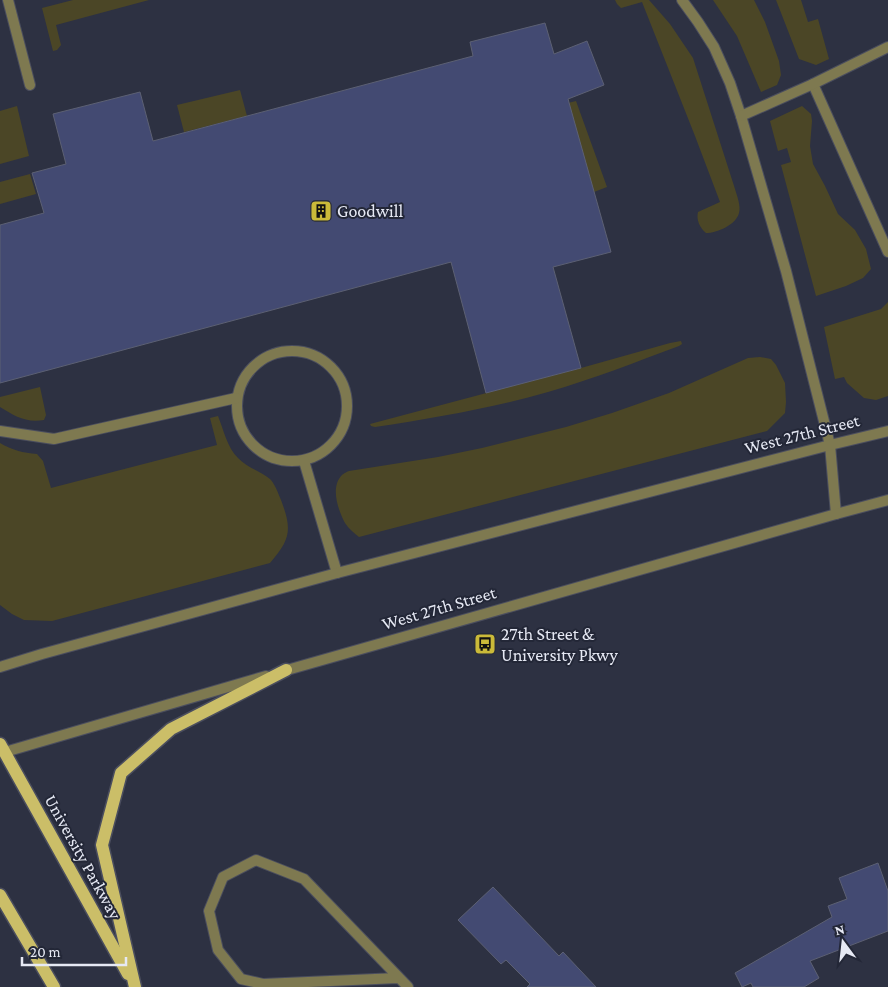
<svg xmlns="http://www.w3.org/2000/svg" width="888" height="987" viewBox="0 0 888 987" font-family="'Crimson Pro',serif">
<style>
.green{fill:#4b4626}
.building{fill:#434a72;stroke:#5c6073}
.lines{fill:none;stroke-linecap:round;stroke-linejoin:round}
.service-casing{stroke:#4b4e5e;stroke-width:12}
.pedestrian-casing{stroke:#4b4e5e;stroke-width:12}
.minor-casing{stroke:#4b4e5e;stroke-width:12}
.tertiary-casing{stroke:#4b4e5e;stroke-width:12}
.primary-casing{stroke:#4b4e5e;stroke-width:15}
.service{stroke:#7e7950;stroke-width:10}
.pedestrian{stroke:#7e7950;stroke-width:10}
.minor{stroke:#7e7950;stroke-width:10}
.tertiary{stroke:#7e7950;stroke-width:10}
.primary{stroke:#cbbe68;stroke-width:12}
.labels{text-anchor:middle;stroke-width:4;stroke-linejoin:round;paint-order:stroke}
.poi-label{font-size:18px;fill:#e6e9f4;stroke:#232737;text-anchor:start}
.street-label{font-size:18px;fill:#e6e9f4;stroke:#232737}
</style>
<rect width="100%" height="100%" fill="#2d3142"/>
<!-- green -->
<g class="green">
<polygon points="73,0 149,0 56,25 61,45 57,50 53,51 42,8"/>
<path d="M615,0h34l21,24 23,34 42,131c2,7 6,17 4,24 -3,12 -22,20 -33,20 -6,-5 -10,-13 -8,-21l22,-10 -25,-66 -53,-134 -21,6 -4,-4z"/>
<polygon points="713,0 754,0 765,22 779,61 781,75 777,85 761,92 737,36"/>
<polygon points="776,0 801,0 808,22 818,19 829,59 816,65 799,59"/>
<polygon points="240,90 247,116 184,132 177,105"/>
<polygon points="576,101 607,187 594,192 568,103"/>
<polygon points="17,106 29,156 0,164 0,111"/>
<polygon points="802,106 811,114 812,121 810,146 813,164 825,186 838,214 855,230 866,249 871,269 863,278 846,286 816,296 781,165 791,162 787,148 778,151 770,121"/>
<polygon points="30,174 36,194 0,204 0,182"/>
<polygon points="888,302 888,396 876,400 864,398 847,383 844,377 835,379 824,327 881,309"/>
<path d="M681,341l1,3 -3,2c-43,16 -86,33 -131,46 -56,16 -114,26 -173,35l-4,-1 -1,-2 211,-56 89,-25z"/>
<path d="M760,357l11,2 5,6 9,18 1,19 -1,11 -18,18 -408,106c-5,-4 -10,-8 -14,-14 -7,-13 -15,-36 -3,-48 1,-1 6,-4 7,-4l89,-14 44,-9 84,-21 46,-14 57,-20 79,-35z"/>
<path d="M40,387l6,28 -2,5c-19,3 -29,-4 -44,-13v-10z"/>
<path d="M218,416c6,15 9,31 20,42 8,9 22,13 32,21 5,5 8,14 11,21 11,29 10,39 -11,63l-218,58 -28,-1 -12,-6 -12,-9v-162c12,7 23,10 37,11l6,7 8,27 166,-43 -7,-27z"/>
</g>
<!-- building -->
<g class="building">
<polygon points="545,23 554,54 587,41 604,85 568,99 611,252 553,267 581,368 486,393 451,262 0,383 0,225 44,213 32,173 66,164 53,114 140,92 153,141 473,56 470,42"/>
<polygon points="878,863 888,891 888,931 810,961 819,978 804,987 753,987 751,983 742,987 735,973 832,917 828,906 847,899 839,878"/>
<polygon points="493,887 559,956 563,952 596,987 527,987 530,984 506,960 501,964 458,920"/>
</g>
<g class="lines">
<!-- service casing -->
<g class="service-casing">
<g id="service">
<polyline points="8,0 30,85"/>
<polyline points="682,0 698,22 714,47 730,83 741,116 786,271 830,445 836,514"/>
<polyline points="813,84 888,252"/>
<circle cx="292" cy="406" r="55"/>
<polyline points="0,431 54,439 236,398"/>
<polyline points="304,461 337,573"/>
</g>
</g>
<!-- pedestrian casing -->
<g class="pedestrian-casing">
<polyline id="pedestrian" points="741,116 813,84 888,47"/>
</g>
<!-- minor casing -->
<g class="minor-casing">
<polyline id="minor" points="398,978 263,984 241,979 218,950 209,911 223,877 256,860 304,879 408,987"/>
</g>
<!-- tertiary casing -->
<g class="tertiary-casing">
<g id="tertiary">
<polyline points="0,667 42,654 337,573 830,445 888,431"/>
<polyline points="280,672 836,514 888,500"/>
<polyline points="5,752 266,676"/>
</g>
</g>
<!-- primary casing -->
<g class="primary-casing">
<g id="primary">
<polyline points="0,744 128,974"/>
<polyline points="0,895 54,987"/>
<polyline points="135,987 102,845 121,773 171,729 286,670"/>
</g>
</g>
<!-- service -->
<use href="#service" class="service"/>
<!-- pedestrian -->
<use href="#pedestrian" class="pedestrian"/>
<!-- minor -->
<use href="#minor" class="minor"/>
<!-- tertiary -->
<use href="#tertiary" class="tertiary"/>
<!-- primary -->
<use href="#primary" class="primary"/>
</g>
<!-- icons -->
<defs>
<g id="building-square" transform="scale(1.125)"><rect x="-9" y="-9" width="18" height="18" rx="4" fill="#cbba39" stroke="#232737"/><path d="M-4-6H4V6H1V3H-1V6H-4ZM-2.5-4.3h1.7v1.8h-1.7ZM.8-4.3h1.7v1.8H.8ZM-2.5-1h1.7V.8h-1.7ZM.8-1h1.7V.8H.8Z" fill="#111"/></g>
<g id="bus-square" transform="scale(1.125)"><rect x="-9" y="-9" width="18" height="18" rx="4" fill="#cbba39" stroke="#232737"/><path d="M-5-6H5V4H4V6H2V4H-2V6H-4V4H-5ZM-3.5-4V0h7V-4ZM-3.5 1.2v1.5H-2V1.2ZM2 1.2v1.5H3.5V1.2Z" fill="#111"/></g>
</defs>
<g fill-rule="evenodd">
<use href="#building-square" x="321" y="211"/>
<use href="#bus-square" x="485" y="644"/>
</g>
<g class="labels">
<!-- poi labels -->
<g class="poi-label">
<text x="337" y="217">Goodwill</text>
<text x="501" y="640">27th Street &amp;<tspan x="501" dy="21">University Pkwy</tspan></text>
</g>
<!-- street labels -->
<g class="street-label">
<text transform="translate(802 434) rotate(-14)" y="6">West 27th Street</text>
<text transform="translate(439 608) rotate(-16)" y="6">West 27th Street</text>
<text transform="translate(83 857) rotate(61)" y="6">University Parkway</text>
</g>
</g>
<!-- north arrow -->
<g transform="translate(843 942) rotate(345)" stroke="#232737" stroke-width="4" paint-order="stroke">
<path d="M0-4L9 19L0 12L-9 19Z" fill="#e6e9f4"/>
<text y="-8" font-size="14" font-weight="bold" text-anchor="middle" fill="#e6e9f4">N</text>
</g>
<!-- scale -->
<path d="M22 957v8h104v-8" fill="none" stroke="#e6e9f4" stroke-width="2.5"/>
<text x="30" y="957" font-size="15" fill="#e6e9f4" stroke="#232737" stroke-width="4" paint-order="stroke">20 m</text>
</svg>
